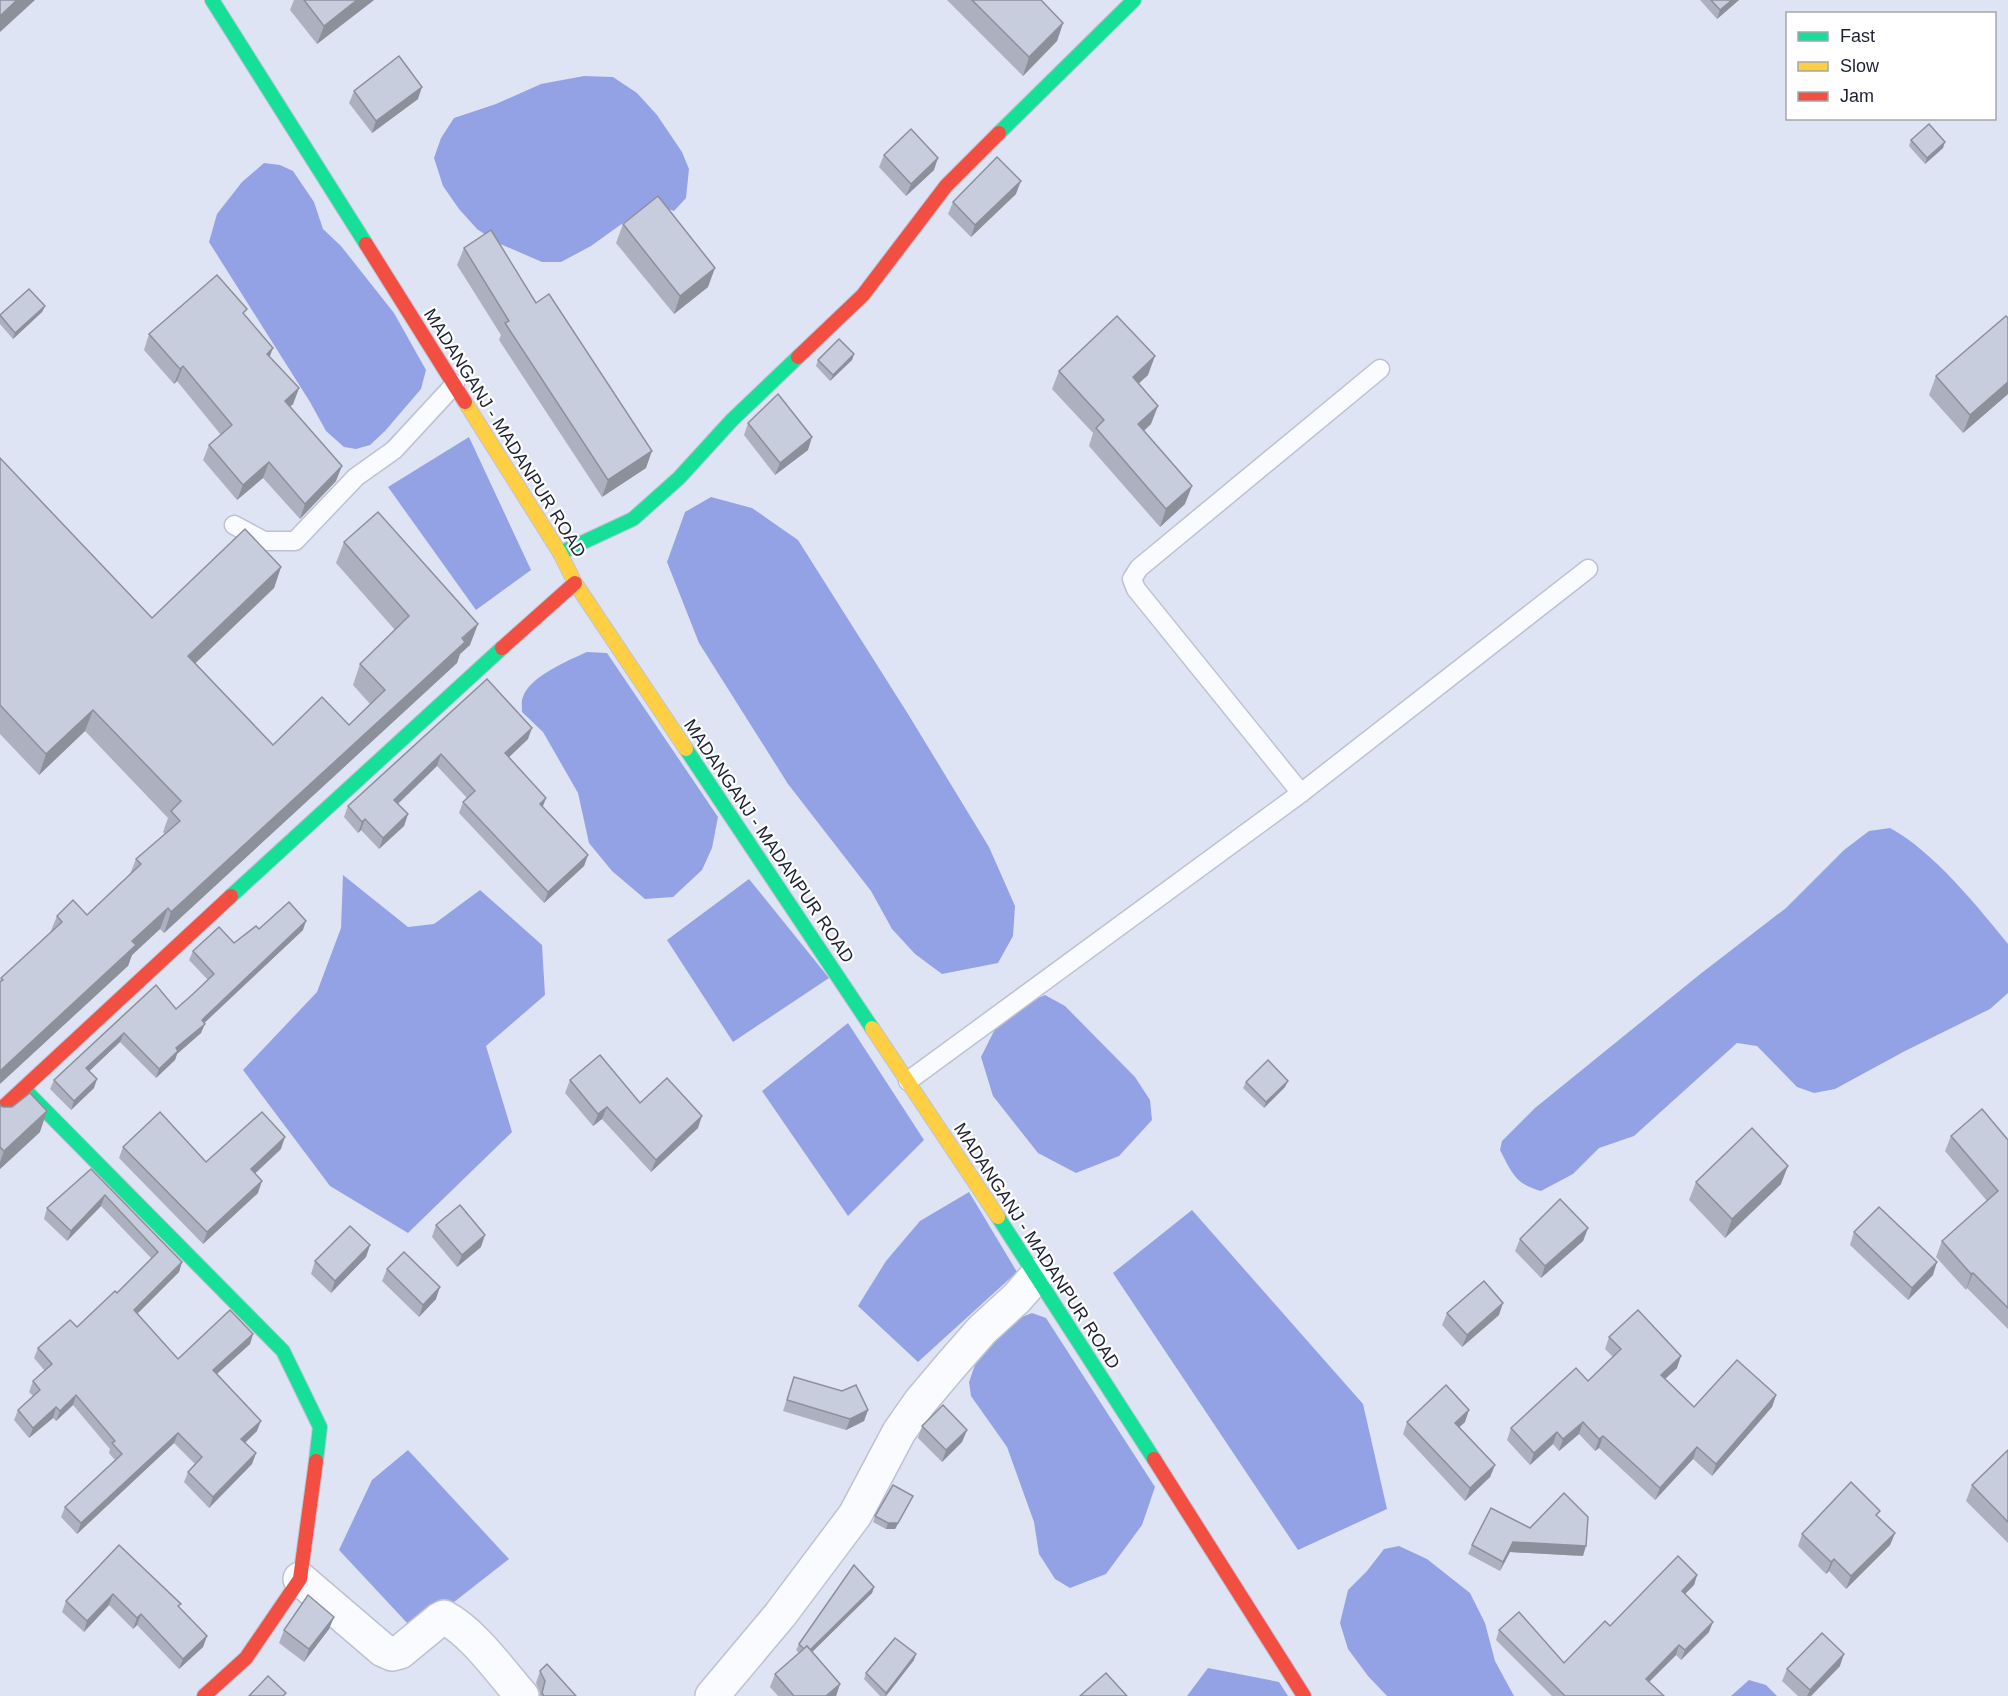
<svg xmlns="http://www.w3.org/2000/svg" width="2008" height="1696" viewBox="0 0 2008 1696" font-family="Arial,sans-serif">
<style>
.water{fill:#93a2e4}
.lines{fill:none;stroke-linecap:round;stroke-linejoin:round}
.lane-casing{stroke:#bdc2d2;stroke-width:21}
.street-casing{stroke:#bdc2d2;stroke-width:36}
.fast-casing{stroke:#bdc2d2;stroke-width:16}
.slow-casing{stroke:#bdc2d2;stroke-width:16}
.jam-casing{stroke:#bdc2d2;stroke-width:16}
.lane{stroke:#fafbfe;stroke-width:18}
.street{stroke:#fafbfe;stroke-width:33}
.fast{stroke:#16e098;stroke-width:14}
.slow{stroke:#ffcf43;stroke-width:14}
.jam{stroke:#f24e42;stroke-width:14}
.wall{fill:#acb0bf}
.shaded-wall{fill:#8c909b}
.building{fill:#c8cdde;stroke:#8c909b;stroke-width:1.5}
.labels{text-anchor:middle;stroke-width:4.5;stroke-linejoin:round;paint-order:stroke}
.street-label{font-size:18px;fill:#1d2133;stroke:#fff}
</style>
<rect width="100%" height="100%" fill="#dfe4f5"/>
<!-- water -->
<g class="water">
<polygon points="584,76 613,77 637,93 657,115 682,152 689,169 686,198 674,211 656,205 641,210 591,246 561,262 542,262 498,243 477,229 459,209 443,186 434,158 441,138 454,118 496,104 541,84"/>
<polygon points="264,163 280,165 293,171 314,202 323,229 341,246 394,313 426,370 421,389 385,431 370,445 356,449 344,447 326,431 310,402 209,242 217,214 242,182"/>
<polygon points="469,437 531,570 476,610 388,487"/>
<polygon points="711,497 752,508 798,540 908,714 989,847 1015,906 1013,936 998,963 942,974 915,954 892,929 871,891 788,784 699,643 667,562 685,512"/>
<path d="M587,652l20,1 111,164 -6,31 -10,22 -29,27 -28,2 -33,-28 -23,-28 -11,-50 -35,-61 -21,-20c0,-5 -1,-11 1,-15 6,-20 46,-37 64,-45z"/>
<path d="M1890,828c43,23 88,79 118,116v49l-18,16 -85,42 -70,38 -21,4 -17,-6 -40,-41 -20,-3 -103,93 -35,12 -26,26 -32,17c-26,-7 -29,-18 -41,-41l2,-9 33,-33 164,-133 87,-67 58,-58 25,-19z"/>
<polygon points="343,875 408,927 434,924 480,890 542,945 545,995 486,1046 512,1132 408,1233 330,1186 243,1070 317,992 341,928"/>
<polygon points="749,879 829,978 733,1042 667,940"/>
<polygon points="1045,995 1065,1006 1135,1077 1150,1100 1152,1120 1119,1156 1076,1173 1038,1153 993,1096 981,1057 999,1021 1022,1005"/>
<polygon points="848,1023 924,1140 848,1216 762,1091"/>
<polygon points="969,1192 1017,1272 918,1362 858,1306 886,1261 920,1221"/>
<polygon points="1192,1210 1363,1404 1387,1509 1298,1550 1113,1273"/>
<polygon points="1032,1313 1046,1318 1155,1487 1142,1525 1106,1574 1070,1588 1055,1579 1039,1554 1034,1522 1007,1447 971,1396 969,1382 976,1362 1014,1320"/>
<polygon points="408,1450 509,1559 431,1620 409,1625 339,1550 372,1480"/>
<polygon points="1399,1546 1427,1559 1470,1593 1485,1623 1495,1661 1514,1696 1387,1696 1368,1676 1348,1649 1340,1623 1348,1590 1367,1571 1384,1549"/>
<polygon points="1208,1668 1279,1682 1288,1696 1187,1696"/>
<polygon points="1749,1680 1766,1685 1777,1696 1731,1696"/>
</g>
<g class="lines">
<!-- lane casing -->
<g class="lane-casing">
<g id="lane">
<polyline points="234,525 264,541 295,541 356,477 394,450 455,384"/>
<polyline points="1301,793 1136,589 1132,579 1139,568 1380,369"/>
<polyline points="908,1081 1301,793 1588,569"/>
</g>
</g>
<!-- street casing -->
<g class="street-casing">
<g id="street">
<path d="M300,1579l83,71 9,4 8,-2 40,-33 4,-2c30,16 56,54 78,79"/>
<polyline points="712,1696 780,1615 855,1515 899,1432 920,1402 953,1363 982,1330 1017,1298 1037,1275"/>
</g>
</g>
<!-- fast casing -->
<g class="fast-casing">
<g id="fast">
<polyline points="212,0 366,244"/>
<polyline points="999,133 1134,0"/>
<polyline points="560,553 633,519 679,478 732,420 798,357"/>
<polyline points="686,749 872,1028"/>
<polyline points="231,896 502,648"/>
<polyline points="24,1089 283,1351 320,1427 316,1461"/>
<polyline points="998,1217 1154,1459"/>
</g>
</g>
<!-- slow casing -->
<g class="slow-casing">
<g id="slow">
<polyline points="465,402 560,553 575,583 686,749"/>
<polyline points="872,1028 998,1217"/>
</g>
</g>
<!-- jam casing -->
<g class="jam-casing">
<g id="jam">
<polyline points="366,244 465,402"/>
<polyline points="798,357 863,295 946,186 999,133"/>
<polyline points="502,648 575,583"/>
<polyline points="0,1110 231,896"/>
<polyline points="1154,1459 1304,1696"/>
<polyline points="204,1696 246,1658 300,1579 316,1461"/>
</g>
</g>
<!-- lane -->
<use href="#lane" class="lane"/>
<!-- street -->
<use href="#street" class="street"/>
<!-- fast -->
<use href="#fast" class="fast"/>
<!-- slow -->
<use href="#slow" class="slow"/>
<!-- jam -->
<use href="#jam" class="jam"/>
</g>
<!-- wall -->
<g class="wall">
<polygon points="294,0 374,0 317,44 290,10"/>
<polygon points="947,0 1041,0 1063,23 1057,41 1023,76"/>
<polygon points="1700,0 1739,0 1717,19"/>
<polygon points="354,91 418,99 372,133 349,103"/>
<polygon points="1911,140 1943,148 1925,164 1909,146"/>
<polygon points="884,155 934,170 906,196 879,167"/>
<polygon points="1016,194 971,237 948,214 953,202"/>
<polygon points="623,224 708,287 674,314 616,243"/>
<polygon points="464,248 536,303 646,468 602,497 499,340 501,335 457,265"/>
<polygon points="45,306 42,312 13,339 0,324 0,315"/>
<polygon points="245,316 270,357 299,388 293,404 290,407 336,481 300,519 263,478 237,500 203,460 209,445 221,435 177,381 174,384 144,350 149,334"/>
<polygon points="2008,318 2008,394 1963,433 1929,395 1936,376"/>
<polygon points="854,354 852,360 830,381 816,366 818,360"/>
<polygon points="1059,371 1148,375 1138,384 1151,424 1144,431 1185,504 1160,527 1089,446 1093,433 1052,389"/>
<polygon points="748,423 808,450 775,475 744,435"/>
<polygon points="0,458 152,618 281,567 274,588 195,663 273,745 349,725 370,704 353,685 360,664 395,630 336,563 344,542 470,645 460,654 457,663 164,933 160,929 132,955 128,966 0,982 1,978 50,933 57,916 87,915 130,874 136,859 165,834 163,832 168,818 85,731 39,775 0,734"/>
<polygon points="487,679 528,739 508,757 543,807 588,855 584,866 544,903 459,813 463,802 467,798 437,766 398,804 408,814 404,826 379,849 361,830 358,833 344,817 348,806"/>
<polygon points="259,929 303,930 204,1023 201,1033 177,1054 175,1060 156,1078 120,1042 89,1071 94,1088 71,1110 50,1089 54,1080 156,985 176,1009 208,980 189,960 193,951 234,943"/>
<polygon points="570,1080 640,1103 698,1128 651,1172 602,1119 593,1126 565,1093"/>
<polygon points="1246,1082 1285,1087 1264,1108 1243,1088"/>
<polygon points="0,1105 40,1132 0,1169"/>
<polygon points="1951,1136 2008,1140 2008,1329 1967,1288 1966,1290 1936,1257 1942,1241 1987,1201 1945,1151"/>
<polygon points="123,1147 206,1162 281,1149 255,1173 258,1193 203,1244 119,1158"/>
<polygon points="91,1169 182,1262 179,1272 137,1314 178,1359 253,1334 250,1344 217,1374 257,1431 245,1443 256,1453 252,1464 209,1508 184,1482 188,1472 195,1464 174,1443 77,1534 61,1517 65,1507 115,1460 109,1453 110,1449 73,1405 56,1421 53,1418 29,1438 14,1420 18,1410 33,1396 29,1392 33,1381 45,1371 34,1358 38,1348 77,1327 117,1293 152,1259 101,1206 67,1241 44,1219 47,1208"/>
<polygon points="1696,1182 1781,1184 1725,1238 1689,1200"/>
<polygon points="436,1225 481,1247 457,1267 432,1237"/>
<polygon points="1588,1228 1583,1241 1541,1278 1515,1251 1520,1239"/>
<polygon points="1854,1232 1933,1275 1908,1300 1850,1245"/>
<polygon points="370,1245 366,1257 331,1293 311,1274 315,1261"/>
<polygon points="387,1269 436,1299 419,1317 382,1281"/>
<polygon points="1447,1313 1499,1315 1462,1347 1442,1325"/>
<polygon points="1609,1337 1677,1368 1665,1379 1694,1407 1776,1395 1772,1407 1712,1476 1693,1459 1655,1500 1599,1448 1595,1451 1579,1434 1559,1451 1553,1444 1530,1465 1507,1440 1511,1428 1588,1381 1613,1357 1605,1349"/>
<polygon points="794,1377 868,1410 864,1421 846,1430 783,1411"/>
<polygon points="1407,1422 1465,1422 1459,1427 1495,1465 1490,1477 1465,1501 1403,1434"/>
<polygon points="922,1426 967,1430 962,1442 942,1462 918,1438"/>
<polygon points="2008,1450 2008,1543 1966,1501 1972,1485"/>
<polygon points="913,1496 910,1502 895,1529 886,1529 873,1522 875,1516"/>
<polygon points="1878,1517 1895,1533 1890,1545 1846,1589 1829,1571 1826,1574 1798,1546 1802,1534"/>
<polygon points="119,1545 207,1636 203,1647 179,1669 137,1625 133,1629 109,1605 84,1632 62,1612 66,1601"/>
<polygon points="1472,1545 1583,1556 1510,1552 1500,1571 1468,1554"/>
<polygon points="1697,1575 1694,1585 1685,1594 1709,1632 1681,1660 1676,1655 1649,1682 1664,1696 1552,1696 1496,1640 1499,1630 1564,1663 1610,1626"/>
<polygon points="874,1587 872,1593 812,1652 840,1684 836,1696 778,1696 770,1687 775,1674 799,1653 796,1650 799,1644"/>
<polygon points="334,1617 329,1629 304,1662 279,1643 284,1630"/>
<polygon points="914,1660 886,1696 880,1696 864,1679 866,1673"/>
<polygon points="1840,1666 1811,1696 1798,1696 1782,1681 1787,1669"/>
<polygon points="540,1671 576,1696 540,1696 540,1693 536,1683"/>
</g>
<!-- shaded-wall -->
<g class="shaded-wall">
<polygon points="17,0 35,0 0,32 0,16"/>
<polygon points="357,0 374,0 317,44 324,26"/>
<polygon points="1732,0 1739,0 1717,19 1720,10"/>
<polygon points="1063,23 1057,41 1023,76 1029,57"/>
<polygon points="422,87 418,99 372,133 376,121"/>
<polygon points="1945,142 1943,148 1925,164 1927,158"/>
<polygon points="938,158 934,170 906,196 911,184"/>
<polygon points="1021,181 1016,194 971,237 975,225"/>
<polygon points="715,268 708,287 674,314 680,296"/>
<polygon points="45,306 42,312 13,339 15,333"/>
<polygon points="273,348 267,364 267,354"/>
<polygon points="854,354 852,360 830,381 833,375"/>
<polygon points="1155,356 1148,375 1126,395 1133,377"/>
<polygon points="183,366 177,381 174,384 180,369"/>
<polygon points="2008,382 2008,394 1963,433 1970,415"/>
<polygon points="299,388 293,404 279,417 285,401"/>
<polygon points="1158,406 1151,424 1131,442 1138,424"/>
<polygon points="812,437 808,450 775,475 780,463"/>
<polygon points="652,451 646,468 602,497 608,480"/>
<polygon points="269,462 263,478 237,500 243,485"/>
<polygon points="342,466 336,481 300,519 305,504"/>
<polygon points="1192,486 1185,504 1160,527 1166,509"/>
<polygon points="281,567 274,588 181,677 188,656"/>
<polygon points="478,624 470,645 460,654 457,663 164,933 171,912"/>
<polygon points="93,710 85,731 39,775 46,754"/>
<polygon points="532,728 528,739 501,765 505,753"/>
<polygon points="441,754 437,766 390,811 394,800"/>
<polygon points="546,798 542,809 540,804"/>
<polygon points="408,814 404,826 379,849 383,838"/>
<polygon points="365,819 361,830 358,833 362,822"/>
<polygon points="588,855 584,866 544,903 548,892"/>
<polygon points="168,908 160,929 132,955 128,966 0,1084 0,1071 132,941"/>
<polygon points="306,921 303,930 198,1029 202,1020"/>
<polygon points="205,1024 201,1033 177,1054 175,1060 156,1078 159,1069 176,1048"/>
<polygon points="124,1033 120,1042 83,1077 86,1068"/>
<polygon points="97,1079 94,1088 71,1110 74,1101"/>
<polygon points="1288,1081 1285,1087 1264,1108 1266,1102"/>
<polygon points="607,1107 602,1119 593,1126 598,1114"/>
<polygon points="47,1111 40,1132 0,1169 0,1162 4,1151"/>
<polygon points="702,1116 698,1128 651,1172 656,1160"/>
<polygon points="285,1137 281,1149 247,1181 251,1169"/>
<polygon points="1788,1166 1781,1184 1725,1238 1732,1219"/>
<polygon points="262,1181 258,1193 203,1244 207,1232"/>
<polygon points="105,1195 101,1206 67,1241 71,1231"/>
<polygon points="1588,1228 1583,1241 1541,1278 1545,1266"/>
<polygon points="485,1235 481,1247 457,1267 462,1255"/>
<polygon points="370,1245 366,1257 331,1293 335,1281"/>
<polygon points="182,1262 179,1272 130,1321 134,1310"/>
<polygon points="1937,1262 1933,1275 1908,1300 1912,1288"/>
<polygon points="1973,1273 1967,1288 1966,1290 1971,1274"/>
<polygon points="440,1287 436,1299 419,1317 423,1305"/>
<polygon points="1503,1303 1499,1315 1462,1347 1467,1335"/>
<polygon points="253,1334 250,1344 210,1380 213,1370"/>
<polygon points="1681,1356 1677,1368 1656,1387 1661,1375"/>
<polygon points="76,1395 73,1405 56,1421 60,1411"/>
<polygon points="1776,1395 1772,1407 1712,1476 1716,1464"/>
<polygon points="56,1407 53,1418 29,1438 33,1428"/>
<polygon points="868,1410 864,1421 846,1430 850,1419"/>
<polygon points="1469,1410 1465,1422 1451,1435 1455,1423"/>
<polygon points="261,1421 257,1431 238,1449 241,1439"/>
<polygon points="1583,1422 1579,1434 1559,1451 1563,1439"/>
<polygon points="967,1430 962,1442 942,1462 946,1450"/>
<polygon points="1557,1432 1553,1444 1530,1465 1534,1453"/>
<polygon points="178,1433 174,1443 77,1534 81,1523"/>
<polygon points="1603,1436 1599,1448 1595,1451 1599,1439"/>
<polygon points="1697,1447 1693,1459 1655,1500 1660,1488"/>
<polygon points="256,1453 252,1464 209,1508 213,1497"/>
<polygon points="1495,1465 1490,1477 1465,1501 1470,1488"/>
<polygon points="913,1496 910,1502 895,1529 886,1529 888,1523"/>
<polygon points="1895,1533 1890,1545 1846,1589 1851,1576"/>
<polygon points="1513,1542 1586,1546 1583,1556 1510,1552 1500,1571 1503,1562"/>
<polygon points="1834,1559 1829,1571 1826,1574 1831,1562"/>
<polygon points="1697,1575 1694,1585 1678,1601 1682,1591"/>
<polygon points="874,1587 872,1593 806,1658 808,1652"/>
<polygon points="113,1594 109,1605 84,1632 87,1621"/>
<polygon points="141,1614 137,1625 133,1629 137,1618"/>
<polygon points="334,1617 329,1629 304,1662 309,1649"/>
<polygon points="1713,1622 1709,1632 1681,1660 1685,1650"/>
<polygon points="207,1636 203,1647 179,1669 183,1659"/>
<polygon points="1679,1645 1676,1655 1642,1689 1646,1679"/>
<polygon points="916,1654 914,1660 886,1696 885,1696 886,1693"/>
<polygon points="1844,1654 1840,1666 1811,1696 1807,1696 1810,1690"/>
<polygon points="840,1684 836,1696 826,1696"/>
</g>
<!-- building -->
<g class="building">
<polygon points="0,0 17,0 0,16"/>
<polygon points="304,0 357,0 324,26"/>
<polygon points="972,0 1041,0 1063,23 1029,57"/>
<polygon points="1711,0 1732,0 1720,10"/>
<polygon points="399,56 422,87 376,121 354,91"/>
<polygon points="1929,124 1945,142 1927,158 1911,140"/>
<polygon points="911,129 938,158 911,184 884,155"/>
<polygon points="997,157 1021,181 975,225 953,202"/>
<polygon points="658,196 715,268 680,296 623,224"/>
<polygon points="491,230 536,303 549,294 652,451 608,480 505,323 509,321 464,248"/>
<polygon points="217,275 247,309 243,313 273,348 267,354 299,388 285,401 342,466 305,504 269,462 243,485 209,445 232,425 183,366 180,369 149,334"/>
<polygon points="29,289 45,306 15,333 0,315"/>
<polygon points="1117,316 1155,356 1133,377 1158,406 1138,424 1192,486 1166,509 1096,428 1104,420 1059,371"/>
<polygon points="2006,316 2008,318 2008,382 1970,415 1936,376"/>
<polygon points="839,339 854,354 833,375 818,360"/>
<polygon points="778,394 812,437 780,463 748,423"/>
<polygon points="0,458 152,618 245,529 281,567 188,656 273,745 322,697 349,725 385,690 360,664 409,616 344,542 378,512 478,624 462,638 465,642 171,912 168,908 132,941 136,945 0,1071 0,982 3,980 1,978 62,922 57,916 73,900 87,915 141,864 136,859 180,821 171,811 181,801 93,710 46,754 0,705"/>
<polygon points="487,679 532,728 505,753 546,798 540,804 588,855 548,892 463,802 475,791 441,754 394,800 408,814 383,838 365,819 362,822 348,806"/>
<polygon points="289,902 306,921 202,1020 205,1024 176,1048 178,1051 159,1069 124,1033 86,1068 97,1079 74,1101 54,1080 156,985 176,1009 193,994 214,974 193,951 219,927 234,943 256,926 259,929"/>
<polygon points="600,1055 640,1103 667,1078 702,1116 656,1160 607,1107 598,1114 570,1080"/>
<polygon points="1268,1060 1288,1081 1266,1102 1246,1082"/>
<polygon points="30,1093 47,1111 4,1151 0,1147 0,1105 3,1107 12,1107"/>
<polygon points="1982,1109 2008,1140 2008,1308 1973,1273 1971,1274 1942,1241 1998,1191 1951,1136"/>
<polygon points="160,1112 206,1162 262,1112 285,1137 251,1169 262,1181 207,1232 123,1147"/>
<polygon points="1752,1128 1788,1166 1732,1219 1696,1182"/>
<polygon points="91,1169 182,1262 134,1310 178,1359 230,1310 253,1334 213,1370 261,1421 241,1439 256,1453 213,1497 188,1472 202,1457 178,1433 81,1523 65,1507 122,1454 112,1443 115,1441 76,1395 60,1411 56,1407 33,1428 18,1410 40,1390 33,1381 52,1364 38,1348 70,1320 77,1327 115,1291 117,1293 158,1252 105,1195 71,1231 47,1208"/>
<polygon points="1560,1199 1588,1228 1545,1266 1520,1239"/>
<polygon points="460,1205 485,1235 462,1255 436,1225"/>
<polygon points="1879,1207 1937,1262 1912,1288 1854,1232"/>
<polygon points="350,1226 370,1245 335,1281 315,1261"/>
<polygon points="404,1252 440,1287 423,1305 387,1269"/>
<polygon points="1484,1281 1503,1303 1467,1335 1447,1313"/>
<polygon points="1638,1310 1681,1356 1661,1375 1694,1407 1737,1360 1776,1395 1716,1464 1697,1447 1660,1488 1603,1436 1599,1439 1583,1422 1563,1439 1557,1432 1534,1453 1511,1428 1576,1368 1588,1381 1621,1349 1609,1337"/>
<polygon points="794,1377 842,1391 856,1385 868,1410 850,1419 787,1400"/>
<polygon points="1446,1385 1469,1410 1455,1423 1495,1465 1470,1488 1407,1422"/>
<polygon points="943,1405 967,1430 946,1450 922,1426"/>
<polygon points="2008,1450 2008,1522 1972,1485"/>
<polygon points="1851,1482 1880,1511 1876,1515 1895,1533 1851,1576 1834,1559 1831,1562 1802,1534"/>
<polygon points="893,1485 913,1496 898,1523 888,1523 875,1516"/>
<polygon points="1564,1493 1588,1517 1586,1546 1513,1542 1503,1562 1472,1545 1491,1508 1530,1528"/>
<polygon points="119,1545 181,1604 178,1606 207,1636 183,1659 141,1614 137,1618 113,1594 87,1621 66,1601"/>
<polygon points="1678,1556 1697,1575 1682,1591 1713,1622 1685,1650 1679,1645 1646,1679 1664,1696 1565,1696 1499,1630 1519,1612 1564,1663 1605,1621 1610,1626"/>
<polygon points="854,1565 874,1587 810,1650 807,1646 804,1649 799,1644"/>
<polygon points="308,1595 334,1617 309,1649 284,1630"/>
<polygon points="1822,1633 1844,1654 1810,1690 1787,1669"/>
<polygon points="895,1638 916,1654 886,1693 866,1673"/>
<polygon points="807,1646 840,1684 826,1696 794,1696 775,1674"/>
<polygon points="547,1664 576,1696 544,1696 542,1693 545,1681 540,1671"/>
<polygon points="1106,1673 1127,1696 1080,1696"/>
<polygon points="268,1676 286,1693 283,1696 249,1696"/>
</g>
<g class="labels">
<!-- street labels -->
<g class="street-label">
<text transform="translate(505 433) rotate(58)" y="6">MADANGANJ - MADANPUR ROAD</text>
<text transform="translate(769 841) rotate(56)" y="6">MADANGANJ - MADANPUR ROAD</text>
<text transform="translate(1037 1246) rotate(57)" y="6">MADANGANJ - MADANPUR ROAD</text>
</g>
</g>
<!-- legend -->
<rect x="1786" y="12" width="210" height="108" fill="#ffffff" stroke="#a5a6ad" stroke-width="1.5"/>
<rect x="1798" y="32" width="30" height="9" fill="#16e098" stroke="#a5a6ad" stroke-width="1.5"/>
<text x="1840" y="42" font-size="18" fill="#1d2133">Fast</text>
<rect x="1798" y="62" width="30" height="9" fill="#ffcf43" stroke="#a5a6ad" stroke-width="1.5"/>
<text x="1840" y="72" font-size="18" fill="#1d2133">Slow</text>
<rect x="1798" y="92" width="30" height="9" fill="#f24e42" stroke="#a5a6ad" stroke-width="1.5"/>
<text x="1840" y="102" font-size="18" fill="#1d2133">Jam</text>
</svg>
